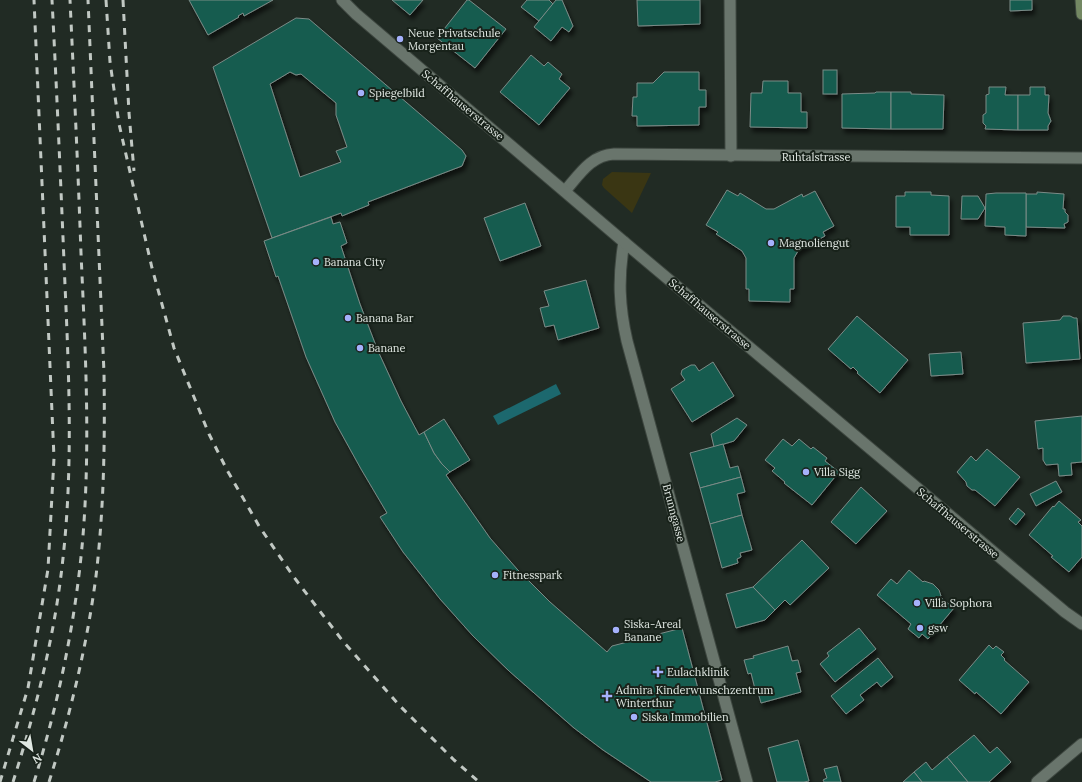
<svg xmlns="http://www.w3.org/2000/svg" width="1082" height="782" viewBox="0 0 1082 782" font-family="Lora,serif">
<style>
.green{fill:#3a3613}
.water{fill:#1c686e}
.building{fill:#155c4f;stroke:#7b8b87;fill-rule:evenodd;filter:url(#shadow)}
.lines{fill:none;stroke-linecap:round;stroke-linejoin:round}
.service-casing{stroke:#3e4740;stroke-width:13}
.minor-casing{stroke:#3e4740;stroke-width:13}
.tertiary-casing{stroke:#3e4740;stroke-width:13}
.secondary-casing{stroke:#3e4740;stroke-width:13}
.service{stroke:#69756c;stroke-width:11}
.minor{stroke:#69756c;stroke-width:11}
.tertiary{stroke:#69756c;stroke-width:11}
.secondary{stroke:#738863;stroke-width:11}
.rail{stroke:#c1c8c3;stroke-width:3;stroke-dasharray:7 7;stroke-linecap:butt}
.poi-dot{fill:#a5b1fc;stroke:#18221a;stroke-width:1.5}
.labels{text-anchor:middle;stroke-width:4;stroke-linejoin:round;paint-order:stroke}
.poi-label{font-size:11px;fill:#e1e8e3;stroke:#18221a;text-anchor:start}
.street-label{font-size:11px;fill:#e1e8e3;stroke:#18221a}
</style>
<defs>
<filter id="shadow"><feDropShadow dx="2.5" dy="4.5" stdDeviation="2" flood-color="#0009"/></filter>
</defs>
<rect width="100%" height="100%" fill="#212b24"/>
<!-- green -->
<polygon class="green" points="612,172 651,173 632,213 604,188 602,185 603,179"/>
<!-- water -->
<polygon class="water" points="556,384 561,394 498,425 493,416"/>
<!-- building -->
<g class="building">
<polygon points="189,0 273,0 244,16 243,13 238,16 239,17 208,35"/>
<polygon points="392,0 423,0 410,15"/>
<polygon points="467,0 469,0 506,29 475,68 437,38"/>
<polygon points="527,0 549,0 553,4 539,21 521,7"/>
<polygon points="556,0 562,0 573,26 569,32 562,27 551,41 534,27"/>
<polygon points="637,0 700,0 700,24 638,26"/>
<polygon points="1010,0 1032,0 1032,10 1010,11"/>
<path d="M296,18l13,1 153,131 4,6 -4,10 -94,36 1,3 -27,11 -1,-3 -69,25 -59,-171zM290,72l6,3 5,-1 35,29v12l11,32 -11,4 5,11 -41,15 -30,-93z"/>
<polygon points="531,55 544,66 548,62 562,74 559,79 570,88 539,125 500,92"/>
<rect x="823" y="70" width="14" height="24"/>
<polygon points="664,72 699,72 699,90 706,90 706,107 699,107 699,125 637,126 637,116 632,116 633,97 637,97 637,83 653,83"/>
<polygon points="763,81 788,81 788,93 801,93 801,112 807,112 807,128 750,127 751,93 762,93"/>
<polygon points="989,87 1006,87 1005,95 1018,95 1018,130 985,129 986,126 983,123 983,115 986,113 986,95 989,94"/>
<polygon points="1030,87 1045,87 1045,95 1049,95 1048,113 1051,121 1048,126 1048,130 1018,130 1018,95 1030,95"/>
<polygon points="876,92 891,92 891,129 842,128 842,94 875,93"/>
<polygon points="891,92 911,92 911,94 944,95 943,129 891,129"/>
<polygon points="727,190 738,196 740,193 766,209 774,209 802,194 803,197 815,191 834,226 823,232 825,236 798,251 794,258 794,289 790,289 790,302 749,301 749,289 746,289 746,258 742,251 716,234 718,232 706,225"/>
<polygon points="905,192 931,192 931,195 949,196 949,235 910,235 910,227 896,227 896,196 905,196"/>
<polygon points="1037,192 1064,194 1063,209 1065,209 1065,212 1068,215 1068,222 1064,224 1065,228 1026,227 1026,194 1037,194"/>
<polygon points="996,193 1026,193 1026,236 1005,235 1005,227 985,226 986,194"/>
<polygon points="962,196 978,196 985,208 978,219 961,219"/>
<polygon points="525,203 541,246 500,261 484,218"/>
<polygon points="331,217 333,224 340,222 347,243 341,246 360,304 378,351 401,401 419,435 424,432 434,453 442,464 450,472 446,475 490,538 517,569 550,602 607,652 612,646 682,628 722,780 715,782 651,782 603,750 574,728 509,671 473,636 440,599 403,552 380,517 387,513 361,469 335,422 306,357 278,276 276,277 264,241"/>
<polygon points="586,280 599,328 558,340 554,325 545,327 540,308 549,306 544,291"/>
<polygon points="857,316 908,360 880,393 857,373 858,372 853,367 851,369 828,349"/>
<polygon points="1063,316 1070,316 1074,318 1077,318 1080,359 1026,363 1023,323 1060,320"/>
<polygon points="961,352 963,374 931,376 929,354"/>
<polygon points="713,362 734,396 692,422 671,389 685,380 681,374 682,370 691,365 695,365 699,371"/>
<polygon points="1082,416 1082,462 1071,463 1072,475 1059,476 1058,464 1046,465 1043,460 1043,448 1038,449 1035,421"/>
<polygon points="737,418 747,425 734,441 714,447 711,434"/>
<polygon points="444,419 470,460 450,472 442,464 434,453 424,432"/>
<polygon points="783,439 792,446 799,439 811,449 813,447 827,458 825,461 839,472 812,505 784,483 785,482 772,471 775,468 765,460"/>
<polygon points="723,444 730,468 738,466 741,477 700,488 690,453"/>
<polygon points="987,449 1020,477 995,506 975,490 972,490 967,486 966,482 957,472 971,456 976,461"/>
<polygon points="741,477 745,492 737,494 742,515 710,524 700,488"/>
<polygon points="1056,481 1062,492 1036,506 1030,494"/>
<polygon points="861,487 887,511 856,544 831,522"/>
<polygon points="1059,501 1081,520 1078,522 1082,526 1082,557 1069,572 1051,557 1053,556 1029,535 1053,506 1054,507"/>
<polygon points="1018,508 1025,514 1016,525 1009,519"/>
<polygon points="742,515 752,550 740,553 741,557 737,559 738,563 722,568 710,524"/>
<polygon points="802,540 829,568 790,605 785,600 775,610 753,587"/>
<polygon points="909,570 923,582 924,581 933,584 939,590 941,596 940,597 954,608 928,639 922,634 919,638 908,629 911,624 877,595 891,579 897,584"/>
<polygon points="753,587 775,610 765,620 736,628 726,594"/>
<polygon points="859,628 876,649 835,682 820,664 829,656 827,653"/>
<polygon points="989,645 993,649 996,646 1004,652 1001,655 1005,659 1004,660 1029,682 1001,714 976,692 975,694 959,680"/>
<polygon points="788,646 792,661 798,660 801,672 796,673 801,692 761,703 757,689 755,689 751,673 748,674 744,660 754,658 753,656"/>
<polygon points="878,658 893,677 881,687 877,682 860,695 864,700 846,714 831,696"/>
<polygon points="974,735 990,753 997,747 1011,762 989,782 968,782 947,757"/>
<polygon points="798,740 809,781 804,782 777,782 768,748"/>
<polygon points="947,757 968,782 922,782 914,772 926,762 932,770"/>
<polygon points="837,766 841,782 824,782 823,780 827,778 824,769"/>
<polygon points="914,772 922,782 903,782"/>
</g>
<g class="lines">
<!-- service casing -->
<g class="service-casing">
<polyline id="service" points="730,0 731,156"/>
</g>
<!-- minor casing -->
<g class="minor-casing">
<g id="minor">
<path d="M565,191c14,-16 26,-36 49,-37l468,4"/>
<path d="M624,242c-6,36 -5,64 3,99l120,441"/>
<polyline points="1037,782 1082,744"/>
</g>
</g>
<!-- tertiary casing -->
<g class="tertiary-casing">
<polyline id="tertiary" points="342,0 356,14 624,242 1065,612 1082,624"/>
</g>
<!-- secondary casing -->
<g class="secondary-casing">
<polyline id="secondary" points="1081,0 1082,14"/>
</g>
<!-- service -->
<use href="#service" class="service"/>
<!-- minor -->
<use href="#minor" class="minor"/>
<!-- tertiary -->
<use href="#tertiary" class="tertiary"/>
<!-- secondary -->
<use href="#secondary" class="secondary"/>
<!-- rail -->
<g class="rail">
<polyline points="106,0 110,62 119,124 152,268 174,348 209,434 227,470 259,526 293,576 342,640 399,705 454,760 479,782"/>
<polyline points="123,0 129,113 134,171"/>
<polyline points="0,782 28,688 48,569 54,458 34,0"/>
<path d="M13,782c23,-73 42,-147 50,-224 10,-91 6,-182 2,-273 -4,-95 -8,-190 -13,-285"/>
<path d="M34,782c26,-84 44,-172 50,-260 6,-89 1,-179 -3,-269 -3,-84 -7,-169 -11,-253"/>
<path d="M49,782c21,-67 38,-136 47,-206 8,-68 9,-135 8,-203l-16,-373"/>
</g>
</g>
<!-- markers -->
<g class="poi-dot">
<circle cx="400" cy="39" r="4"/>
<circle cx="361" cy="93" r="4"/>
<circle cx="771" cy="243" r="4"/>
<circle cx="316" cy="262" r="4"/>
<circle cx="348" cy="318" r="4"/>
<circle cx="360" cy="348" r="4"/>
<circle cx="806" cy="472" r="4"/>
<circle cx="495" cy="575" r="4"/>
<circle cx="917" cy="603" r="4"/>
<circle cx="920" cy="628" r="4"/>
<circle cx="616" cy="630" r="4"/>
<path d="M656 666h4v4h4v4h-4v4h-4v-4h-4v-4h4z"/>
<path d="M605 690h4v4h4v4h-4v4h-4v-4h-4v-4h4z"/>
<circle cx="634" cy="717" r="4"/>
</g>
<g class="labels">
<!-- poi labels -->
<g class="poi-label">
<text x="408" y="37">Neue Privatschule<tspan x="408" dy="13">Morgentau</tspan></text>
<text x="369" y="97">Spiegelbild</text>
<text x="779" y="247">Magnoliengut</text>
<text x="324" y="266">Banana City</text>
<text x="356" y="322">Banana Bar</text>
<text x="368" y="352">Banane</text>
<text x="814" y="476">Villa Sigg</text>
<text x="503" y="579">Fitnesspark</text>
<text x="925" y="607">Villa Sophora</text>
<text x="624" y="628">Siska-Areal<tspan x="624" dy="13">Banane</tspan></text>
<text x="928" y="632">gsw</text>
<text x="667" y="676">Eulachklinik</text>
<text x="616" y="694">Admira Kinderwunschzentrum<tspan x="616" dy="13">Winterthur</tspan></text>
<text x="642" y="721">Siska Immobilien</text>
</g>
<!-- street labels -->
<g class="street-label">
<text transform="translate(463 105) rotate(40)" y="4">Schaffhauserstrasse</text>
<text x="816" y="161">Ruhtalstrasse</text>
<text transform="translate(710 314) rotate(40)" y="4">Schaffhauserstrasse</text>
<text transform="translate(674 513) rotate(75)" y="4">Brunngasse</text>
<text transform="translate(958 523) rotate(40)" y="4">Schaffhauserstrasse</text>
</g>
</g>
<!-- north arrow -->
<g transform="translate(32 750) rotate(149)" stroke="#18221a" stroke-width="3" paint-order="stroke">
<path d="M0-3L7 15L0 10L-7 15Z" fill="#e1e8e3"/>
<text y="-6" font-size="11" font-weight="bold" text-anchor="middle" fill="#e1e8e3">N</text>
</g>
</svg>
